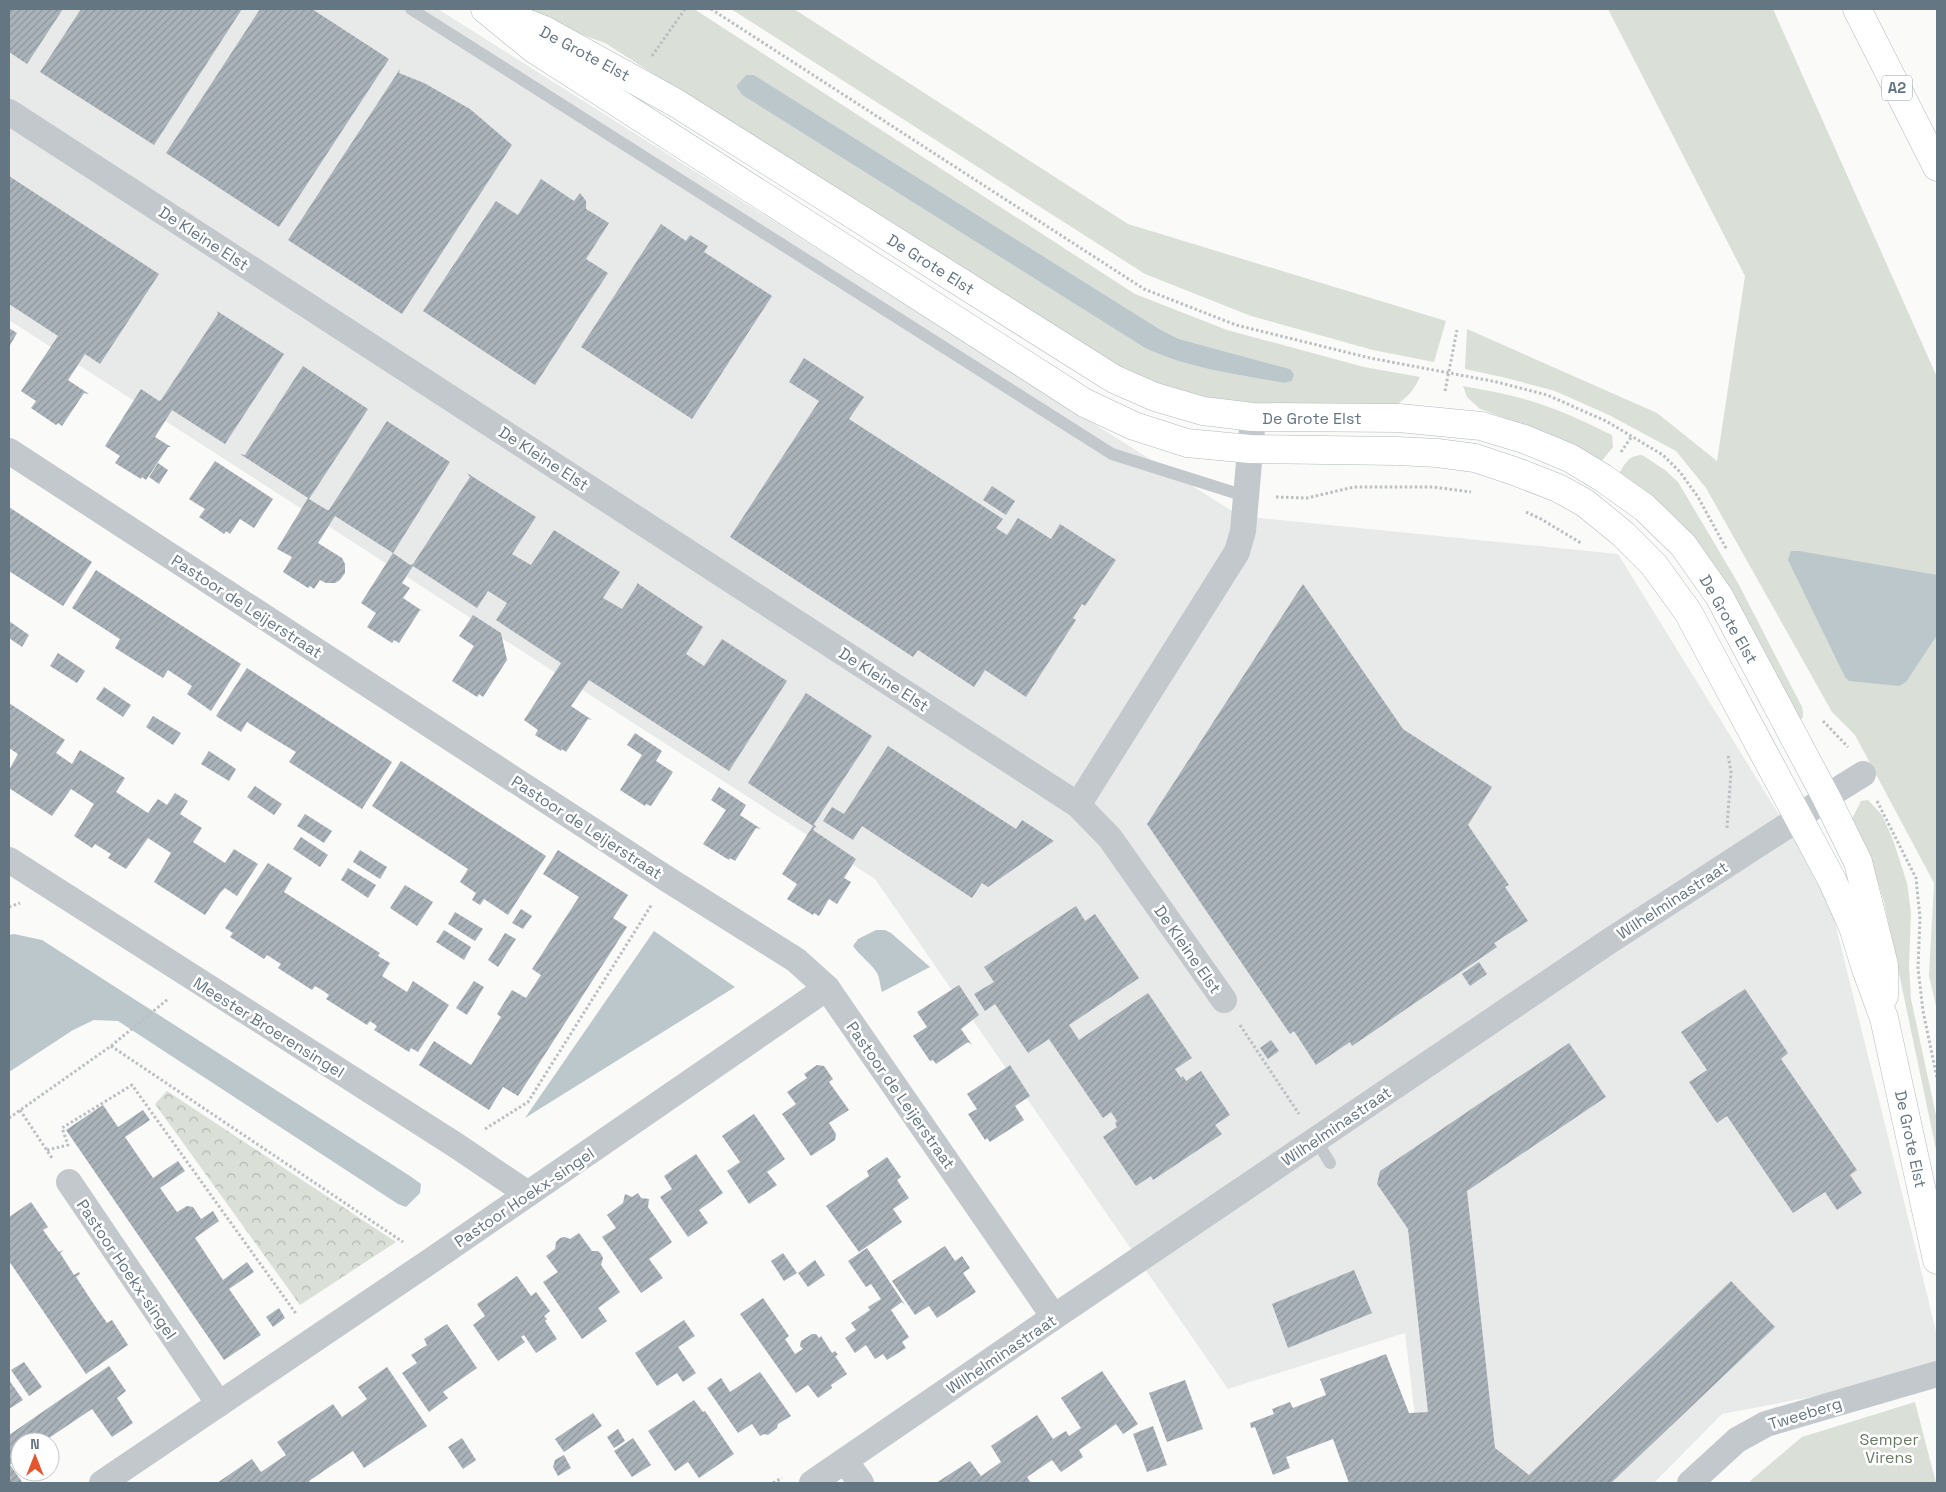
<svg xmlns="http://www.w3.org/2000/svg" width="1946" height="1492" viewBox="0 0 1946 1492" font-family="'Space Grotesk',sans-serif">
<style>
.built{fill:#e8e9e9}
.green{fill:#dadfd7;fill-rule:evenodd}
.park{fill:url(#park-crowns)}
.water{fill:#bbc7cb}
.building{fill:url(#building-hatch)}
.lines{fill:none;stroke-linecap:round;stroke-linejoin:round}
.secondary-casing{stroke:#b3babf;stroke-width:29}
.highway-casing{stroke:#b4b9bd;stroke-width:29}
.path{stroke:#bbbfc2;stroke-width:3;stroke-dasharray:2.5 2.5;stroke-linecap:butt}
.lane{stroke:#c3c8cc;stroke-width:12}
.street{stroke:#c3c8cc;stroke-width:26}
.secondary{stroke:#fff;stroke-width:28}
.highway{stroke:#fff;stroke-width:28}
.labels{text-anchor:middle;stroke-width:5;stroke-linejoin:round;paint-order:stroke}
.shield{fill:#fff;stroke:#939fa8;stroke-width:1}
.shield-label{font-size:15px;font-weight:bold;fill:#657683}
.street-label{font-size:16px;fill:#657683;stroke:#fff}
.park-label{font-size:16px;fill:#687a64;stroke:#fff}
</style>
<defs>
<pattern id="park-crowns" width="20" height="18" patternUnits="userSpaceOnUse" patternTransform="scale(1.25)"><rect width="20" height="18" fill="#dadfd7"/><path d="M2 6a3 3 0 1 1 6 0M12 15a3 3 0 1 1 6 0" fill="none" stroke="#b4b9b4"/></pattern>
<pattern id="building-hatch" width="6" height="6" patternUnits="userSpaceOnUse" patternTransform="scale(1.25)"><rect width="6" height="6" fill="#aab3b9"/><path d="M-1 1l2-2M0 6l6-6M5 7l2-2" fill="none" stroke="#8e969c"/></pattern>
</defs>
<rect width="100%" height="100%" fill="#fafaf8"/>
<!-- built -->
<polygon class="built" points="9,9 438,9 1240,516 1618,554 1828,894 1937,1335 1937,1373 1722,1414 1654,1483 1423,1483 1405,1333 1228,1389 875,879 9,320"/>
<!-- green -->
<g class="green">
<path d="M530,9h164l441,285 92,36 137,37 56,10c-6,13 -12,20 -24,28l-144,4 -49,-7 -98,-39 -500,-320 -50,-18zM746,75h8l407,255 18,9 111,30 2,12 -8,2c-48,-9 -94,-14 -139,-35l-403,-253 -6,-9z"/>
<polygon points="731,9 794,9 1128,224 1446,321 1434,362 1373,350 1251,316 1145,274"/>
<polygon points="1608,9 1773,9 1937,377 1937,1010 1929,976 1934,883 1855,735 1832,712 1706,488 1676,451 1609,415 1555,391 1502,377 1465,369 1467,329 1657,413 1717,461 1745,276"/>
<path d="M1463,386c27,5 55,10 80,19 24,8 46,19 69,30l1,12 -12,15 -44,-25 -77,-28 -13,-12z"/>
<path d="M1642,455l23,15 13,12 60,101 64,124c2,8 2,12 -6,17l-178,-249c8,-12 9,-19 24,-20z"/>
<polygon points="1868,800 1882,815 1893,840 1907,883 1911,913 1909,966 1911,999 1937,1120 1937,1154 1884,902 1870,857 1852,819 1861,801"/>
<polygon points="1915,1402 1936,1483 1752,1483 1750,1481 1802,1437"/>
</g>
<!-- park -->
<polygon class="park" points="167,1091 396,1242 300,1305 155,1104"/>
<!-- water -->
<g class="water">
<path d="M746,75h8l407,255 18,9 111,30 4,5 -2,7 -8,2c-48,-9 -94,-14 -139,-35l-403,-253 -6,-9z"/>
<polygon points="1791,551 1799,551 1937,575 1937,635 1906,682 1899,686 1849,681 1845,677 1788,560"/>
<path d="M876,930h9l6,3 39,34 -48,25c-2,-6 -2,-14 -5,-19 -5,-9 -17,-17 -24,-27l5,-7z"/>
<polygon points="654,931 735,987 525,1118"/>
<polygon points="14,934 42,940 410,1176 421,1184 420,1193 406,1207 398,1204 118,1021 94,1020 73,1030 9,1072 9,935"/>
</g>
<!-- building -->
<g class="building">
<polygon points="9,9 63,9 27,64 9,52"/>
<polygon points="81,9 242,9 154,145 40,72"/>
<polygon points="260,9 312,9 389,59 279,227 166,153"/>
<polygon points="400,69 399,73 424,83 470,109 512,145 402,314 288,240"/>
<polygon points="9,176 159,274 100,364 85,354 68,380 89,394 84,393 62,426 58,423 56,425 31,408 36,401 21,391 58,336 9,304"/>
<polygon points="541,179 574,201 580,193 586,201 586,209 609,223 586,259 608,273 535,385 423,311 496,201 518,215"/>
<polygon points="661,224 686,241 690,235 708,246 704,252 772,296 692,419 581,347"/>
<polygon points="217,311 284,354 225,444 172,410 155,437 171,447 168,447 146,480 142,477 141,479 115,463 120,456 105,446 141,389 159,401 161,400 218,314"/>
<polygon points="9,328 17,333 9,347"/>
<polygon points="804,358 864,397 849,419 1003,519 996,528 1007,535 1018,518 1051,539 1060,524 1116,560 1085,606 1082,604 1073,618 1076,620 1026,697 985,670 974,687 918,650 913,657 730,537 819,401 789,382"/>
<polygon points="303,366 368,409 309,499 327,510 329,510 387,421 450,462 393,553 335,516 318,543 342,558 345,564 345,573 340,580 335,583 326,583 320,580 314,589 310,586 308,588 283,572 292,557 277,549 308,498 240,454 245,455"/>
<polygon points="215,461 273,499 254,528 240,519 230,534 226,531 224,534 199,517 205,509 189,499"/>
<polygon points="158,463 168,470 159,484 149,477"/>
<polygon points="467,473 536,517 512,554 531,565 554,530 620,572 603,598 622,609 637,585 637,583 703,627 686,654 704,666 722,639 787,681 729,771 589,680 571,706 592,720 588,719 566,752 562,749 561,751 535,735 538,730 524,720 561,663 496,620 507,603 488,591 477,608 413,566 402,583 410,588 403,598 424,612 420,610 399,643 394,640 392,643 367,627 376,613 361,603 393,553 410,565 413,564 470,477"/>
<polygon points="992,486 1015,501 1006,515 983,500"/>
<polygon points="9,507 92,562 63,606 9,571"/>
<polygon points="96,570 241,664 211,711 187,694 192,686 168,670 163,678 115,648 120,639 72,608"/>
<polygon points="1303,584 1403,729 1492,787 1468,825 1509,885 1505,887 1528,921 1494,943 1497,947 1352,1046 1350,1042 1316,1065 1294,1031 1290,1034 1147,824"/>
<polygon points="473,615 501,633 507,660 483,697 479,694 477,697 452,681 474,646 459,636"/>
<polygon points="9,621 29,635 22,647 9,638"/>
<polygon points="58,653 85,671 77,683 50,666"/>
<polygon points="247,668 392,762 362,809 289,762 296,752 271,737 247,722 241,732 216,716"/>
<polygon points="104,687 131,705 123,717 96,699"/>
<polygon points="806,693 872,736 814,824 817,828 815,827 813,830 856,859 844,878 851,882 837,904 829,899 819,916 814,913 813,915 787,899 797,884 782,874 813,826 748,783"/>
<polygon points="9,703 65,740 56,753 72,764 80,750 125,778 116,792 148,813 158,799 167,805 175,793 188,801 180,814 202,828 193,842 225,863 234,849 258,864 237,896 225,888 220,893 205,915 154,882 171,853 148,838 126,869 108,858 111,854 95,844 92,848 74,836 94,804 71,789 52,816 9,788 9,770 18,754 9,748"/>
<polygon points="153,716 181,733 173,745 146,727"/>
<polygon points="635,733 662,751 656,761 673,772 651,806 646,804 645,806 620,790 642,755 627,745"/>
<polygon points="888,746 1016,829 1022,820 1054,841 988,887 982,883 972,898 862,826 853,840 823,821 832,807 844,814"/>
<polygon points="209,751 236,769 229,781 201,764"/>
<polygon points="401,761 546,856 508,915 484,899 480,905 472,900 476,893 460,882 468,869 372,806"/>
<polygon points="255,786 282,804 274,815 247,797"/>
<polygon points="719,787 746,805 740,815 761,829 756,828 735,861 730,858 729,860 703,844 726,810 711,800"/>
<polygon points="305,814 332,831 324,843 297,826"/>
<polygon points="301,837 328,855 320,867 293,849"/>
<polygon points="360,850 387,867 380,879 353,862"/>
<polygon points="558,850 628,895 613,918 627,927 518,1096 503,1087 489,1110 419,1065 434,1041 471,1065 501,1017 497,1014 512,990 526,998 541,975 532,969 579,897 543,874"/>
<polygon points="268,863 292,878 284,892 380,953 378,956 390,963 382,976 407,992 413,981 449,1005 418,1052 411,1048 409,1052 374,1030 377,1026 370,1021 367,1025 326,999 329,995 322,990 315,986 312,990 278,968 281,964 267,955 264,959 230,937 233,933 225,928"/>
<polygon points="348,868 376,885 368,898 341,880"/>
<polygon points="405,885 433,902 417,926 390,908"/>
<polygon points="1076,906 1085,921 1095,914 1139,978 1069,1025 1079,1040 1148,993 1192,1058 1175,1069 1181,1078 1183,1076 1186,1081 1201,1071 1230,1115 1215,1125 1222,1134 1153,1180 1151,1176 1136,1186 1103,1137 1117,1127 1115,1123 1117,1121 1111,1112 1103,1118 1049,1039 1028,1053 995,1004 985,1011 974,994 994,982 984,967"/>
<polygon points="521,909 532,916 523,929 512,923"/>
<polygon points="455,912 483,929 475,941 448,924"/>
<polygon points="444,930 471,947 464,960 436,942"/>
<polygon points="505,933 516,939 498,967 488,960"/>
<polygon points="1479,962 1487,974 1470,986 1462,974"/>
<polygon points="474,981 484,987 467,1015 456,1008"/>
<polygon points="959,985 979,1015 961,1029 972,1045 968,1042 936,1064 933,1060 930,1061 913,1036 927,1027 917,1012"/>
<polygon points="1745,989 1788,1053 1781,1059 1857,1170 1850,1175 1862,1193 1837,1210 1825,1192 1793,1213 1727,1116 1717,1123 1689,1082 1707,1070 1681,1032"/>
<polygon points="1271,1040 1279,1051 1268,1059 1260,1048"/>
<polygon points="1569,1043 1606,1097 1467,1191 1495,1448 1529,1475 1731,1281 1775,1327 1611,1483 1349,1483 1333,1439 1286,1457 1290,1468 1273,1475 1255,1427 1251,1428 1250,1423 1274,1414 1272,1409 1290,1402 1293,1408 1326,1395 1320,1379 1386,1354 1409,1413 1428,1412 1408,1229 1377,1184 1380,1171"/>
<polygon points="817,1065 824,1066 833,1079 829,1082 849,1110 829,1123 836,1134 835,1140 811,1156 782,1114 796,1104 787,1092 807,1078 804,1074"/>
<polygon points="1010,1065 1030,1096 1015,1106 1024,1120 990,1142 987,1138 985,1140 968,1114 977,1109 967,1094"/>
<polygon points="103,1105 118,1127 143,1110 150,1120 125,1137 153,1178 178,1161 185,1171 160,1188 177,1212 187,1206 193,1207 201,1219 213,1211 219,1221 195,1238 223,1280 247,1262 254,1272 229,1289 261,1335 224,1360 66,1130"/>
<polygon points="754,1114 785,1159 767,1172 777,1185 749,1204 727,1171 740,1162 722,1136"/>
<polygon points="696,1154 723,1193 699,1210 708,1223 688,1237 660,1197 672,1189 664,1176"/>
<polygon points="887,1157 901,1177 897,1180 909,1198 893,1209 902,1222 859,1252 826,1206 869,1176 867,1171"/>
<polygon points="638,1193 641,1198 649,1199 648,1207 672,1242 649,1259 663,1278 641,1293 602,1237 616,1228 607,1215 623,1203 625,1194 632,1197"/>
<polygon points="31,1202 48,1227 43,1230 59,1252 64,1250 60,1253 74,1275 79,1272 80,1274 76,1277 91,1300 107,1323 112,1320 128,1345 86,1374 9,1261 9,1217"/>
<polygon points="579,1233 592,1251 598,1251 601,1254 603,1258 601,1265 620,1292 598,1308 607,1321 582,1339 543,1282 558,1272 546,1256 555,1249 556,1242 560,1238 565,1237 570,1239"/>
<polygon points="945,1246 955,1261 962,1256 970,1268 963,1273 976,1292 937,1318 929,1306 915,1315 892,1281"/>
<polygon points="867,1248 905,1305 902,1302 891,1310 909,1337 902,1342 906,1348 887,1360 883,1354 875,1359 866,1345 855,1353 845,1338 856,1330 851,1323 870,1310 868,1307 881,1299 871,1284 866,1287 848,1261"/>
<polygon points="783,1253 797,1273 784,1281 771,1261"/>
<polygon points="815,1260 825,1275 808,1287 798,1273"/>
<polygon points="1354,1270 1372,1313 1288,1348 1272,1304"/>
<polygon points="517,1276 531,1296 536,1292 550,1311 544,1316 547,1319 545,1321 557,1339 536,1353 524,1335 521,1337 525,1342 498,1361 473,1325 485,1316 477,1304"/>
<polygon points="763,1298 789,1336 785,1339 795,1354 803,1349 800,1346 801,1341 812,1334 816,1334 819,1338 821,1336 832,1353 835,1351 838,1355 835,1356 847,1374 831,1385 832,1388 818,1398 808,1385 796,1393 740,1314"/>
<polygon points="279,1308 285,1318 273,1327 266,1317"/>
<polygon points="684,1320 695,1336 678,1347 696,1373 683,1382 677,1373 657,1386 635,1353"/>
<polygon points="447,1324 477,1368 443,1392 448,1398 429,1412 402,1373 417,1363 411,1355 427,1345 424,1339"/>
<polygon points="24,1362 42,1387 29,1396 11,1370"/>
<polygon points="109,1366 126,1391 117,1398 133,1423 112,1437 92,1409 43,1442 20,1442 20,1458 10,1465 23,1483 9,1483 9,1435"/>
<polygon points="387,1367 427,1426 364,1468 353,1451 309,1481 311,1483 217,1483 252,1459 261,1472 286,1455 277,1442 333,1404 342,1417 355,1408 367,1399 358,1387"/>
<polygon points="1102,1371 1138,1424 1123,1434 1116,1424 1079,1450 1083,1457 1061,1472 1052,1460 1027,1477 1031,1483 936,1483 970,1461 981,1476 1001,1462 991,1446 1037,1415 1053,1439 1066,1431 1069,1436 1081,1428 1061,1398"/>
<polygon points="760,1372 791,1416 778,1424 777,1428 768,1435 764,1434 760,1436 752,1424 738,1433 707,1388 721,1378 730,1392"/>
<polygon points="9,1380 23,1400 9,1409"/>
<polygon points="1185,1380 1203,1429 1167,1442 1149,1393"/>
<polygon points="694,1400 703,1412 705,1411 734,1454 699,1478 688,1462 675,1471 648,1431"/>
<polygon points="593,1413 602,1426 564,1452 555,1439"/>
<polygon points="1153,1426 1167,1465 1147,1472 1133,1434"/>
<polygon points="618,1429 625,1441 614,1448 607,1437"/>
<polygon points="462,1438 476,1460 463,1469 448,1447"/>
<polygon points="633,1438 651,1465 632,1477 614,1451"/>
<polygon points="564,1455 571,1468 558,1476 553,1467 555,1460"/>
</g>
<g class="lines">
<!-- secondary casing -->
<g class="secondary-casing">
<g id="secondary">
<polyline points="485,9 534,49 1085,403 1134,426 1187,443 1250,449 1397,451 1437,453 1475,458 1514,471 1558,488 1585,503 1623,534 1654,565 1688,612 1832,880 1853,927 1866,969 1884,1018 1937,1260"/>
<polyline points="503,14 544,30 676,103 1114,379 1155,397 1203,411 1253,417 1399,418 1481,426 1524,439 1570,458 1603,478 1645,508 1683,545 1719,596 1826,797 1858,862 1884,965 1884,996"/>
</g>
</g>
<!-- highway casing -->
<g class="highway-casing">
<polyline id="highway" points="1857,9 1937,167"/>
</g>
<!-- path -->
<g class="path">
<polyline points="711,9 1144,289 1236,325 1370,358 1497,382 1547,395 1606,421 1663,455 1680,472 1698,497 1727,550"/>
<polyline points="652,56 685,9"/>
<polyline points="1445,391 1457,330"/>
<polyline points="1621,452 1632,436"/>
<polyline points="1276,497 1307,498 1354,487 1433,487 1471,492"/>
<polyline points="1526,512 1541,519 1581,543"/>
<polyline points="1823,721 1848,747"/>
<polyline points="1877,801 1916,878 1920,918 1918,968 1923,1011 1937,1078"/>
<polyline points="1727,828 1731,772 1728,755"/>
<polyline points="9,907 20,903"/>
<polyline points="1240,1025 1299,1114"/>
<polyline points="111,1046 403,1242"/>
<polyline points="20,1110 52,1158"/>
<polyline points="9,1118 111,1046 168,999"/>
<polyline points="485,1129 528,1102 652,904"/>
<polyline points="47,1150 68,1145 62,1128 132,1085 297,1315"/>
<polyline points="773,1483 782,1478"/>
</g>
<!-- lane -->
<g class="lane">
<polyline points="411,9 1112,454 1245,496"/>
<polyline points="1316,1140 1330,1163"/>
</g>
<!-- street -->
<g class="street">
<polyline points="9,112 1078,805 1110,838 1224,1000"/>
<polyline points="9,451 667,879 796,960 827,988 1054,1317"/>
<polyline points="1078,805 1237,552 1243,531 1253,417"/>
<polyline points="9,860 457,1146 528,1194"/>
<polyline points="69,1182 219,1404"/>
<polyline points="845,1461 861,1483"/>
<polyline points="102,1483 429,1262 827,988"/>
<polyline points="812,1483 1054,1317 1608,942 1799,818 1826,797 1863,774"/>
<polyline points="1690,1483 1737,1440 1766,1424 1937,1374"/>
</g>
<!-- secondary -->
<use href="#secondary" class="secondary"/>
<!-- highway -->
<use href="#highway" class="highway"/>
</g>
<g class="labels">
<!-- shield labels -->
<rect class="shield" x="1882" y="75.5" width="30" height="25" rx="4"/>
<g class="shield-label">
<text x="1897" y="93">A2</text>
</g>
<!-- street labels -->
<g class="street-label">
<text transform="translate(585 53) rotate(28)" y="6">De Grote Elst</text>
<text transform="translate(204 238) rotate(33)" y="6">De Kleine Elst</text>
<text transform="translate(931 264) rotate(32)" y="6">De Grote Elst</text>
<text x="1312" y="424">De Grote Elst</text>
<text transform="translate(544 458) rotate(33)" y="6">De Kleine Elst</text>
<text transform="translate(247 606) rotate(33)" y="6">Pastoor de Leijerstraat</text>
<text transform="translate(1729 619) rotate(60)" y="6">De Grote Elst</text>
<text transform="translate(884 679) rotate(33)" y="6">De Kleine Elst</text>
<text transform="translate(587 827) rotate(33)" y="6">Pastoor de Leijerstraat</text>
<text transform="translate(1672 900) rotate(-33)" y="6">Wilhelminastraat</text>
<text transform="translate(1188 949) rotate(55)" y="6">De Kleine Elst</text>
<text transform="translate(269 1027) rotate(32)" y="6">Meester Broerensingel</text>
<text transform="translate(901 1095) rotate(55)" y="6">Pastoor de Leijerstraat</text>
<text transform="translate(1336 1126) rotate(-34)" y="6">Wilhelminastraat</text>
<text transform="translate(1911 1139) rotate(78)" y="6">De Grote Elst</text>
<text transform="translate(524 1197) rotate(-34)" y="6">Pastoor Hoekx-singel</text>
<text transform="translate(127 1269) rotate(56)" y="6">Pastoor Hoekx-singel</text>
<text transform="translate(1001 1354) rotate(-34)" y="6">Wilhelminastraat</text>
<text transform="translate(1805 1413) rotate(-17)" y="6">Tweeberg</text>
</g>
<!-- park labels -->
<g class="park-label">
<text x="1889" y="1445">Semper<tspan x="1889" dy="18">Virens</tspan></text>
</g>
</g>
<!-- border -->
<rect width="1946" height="1492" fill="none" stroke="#657683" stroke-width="20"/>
<!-- north arrow -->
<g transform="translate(35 1457)"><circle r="24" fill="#ffffff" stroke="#c1c8cd"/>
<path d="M0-4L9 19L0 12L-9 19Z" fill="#e4572e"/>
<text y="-8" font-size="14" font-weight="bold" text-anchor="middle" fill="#657683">N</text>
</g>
</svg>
